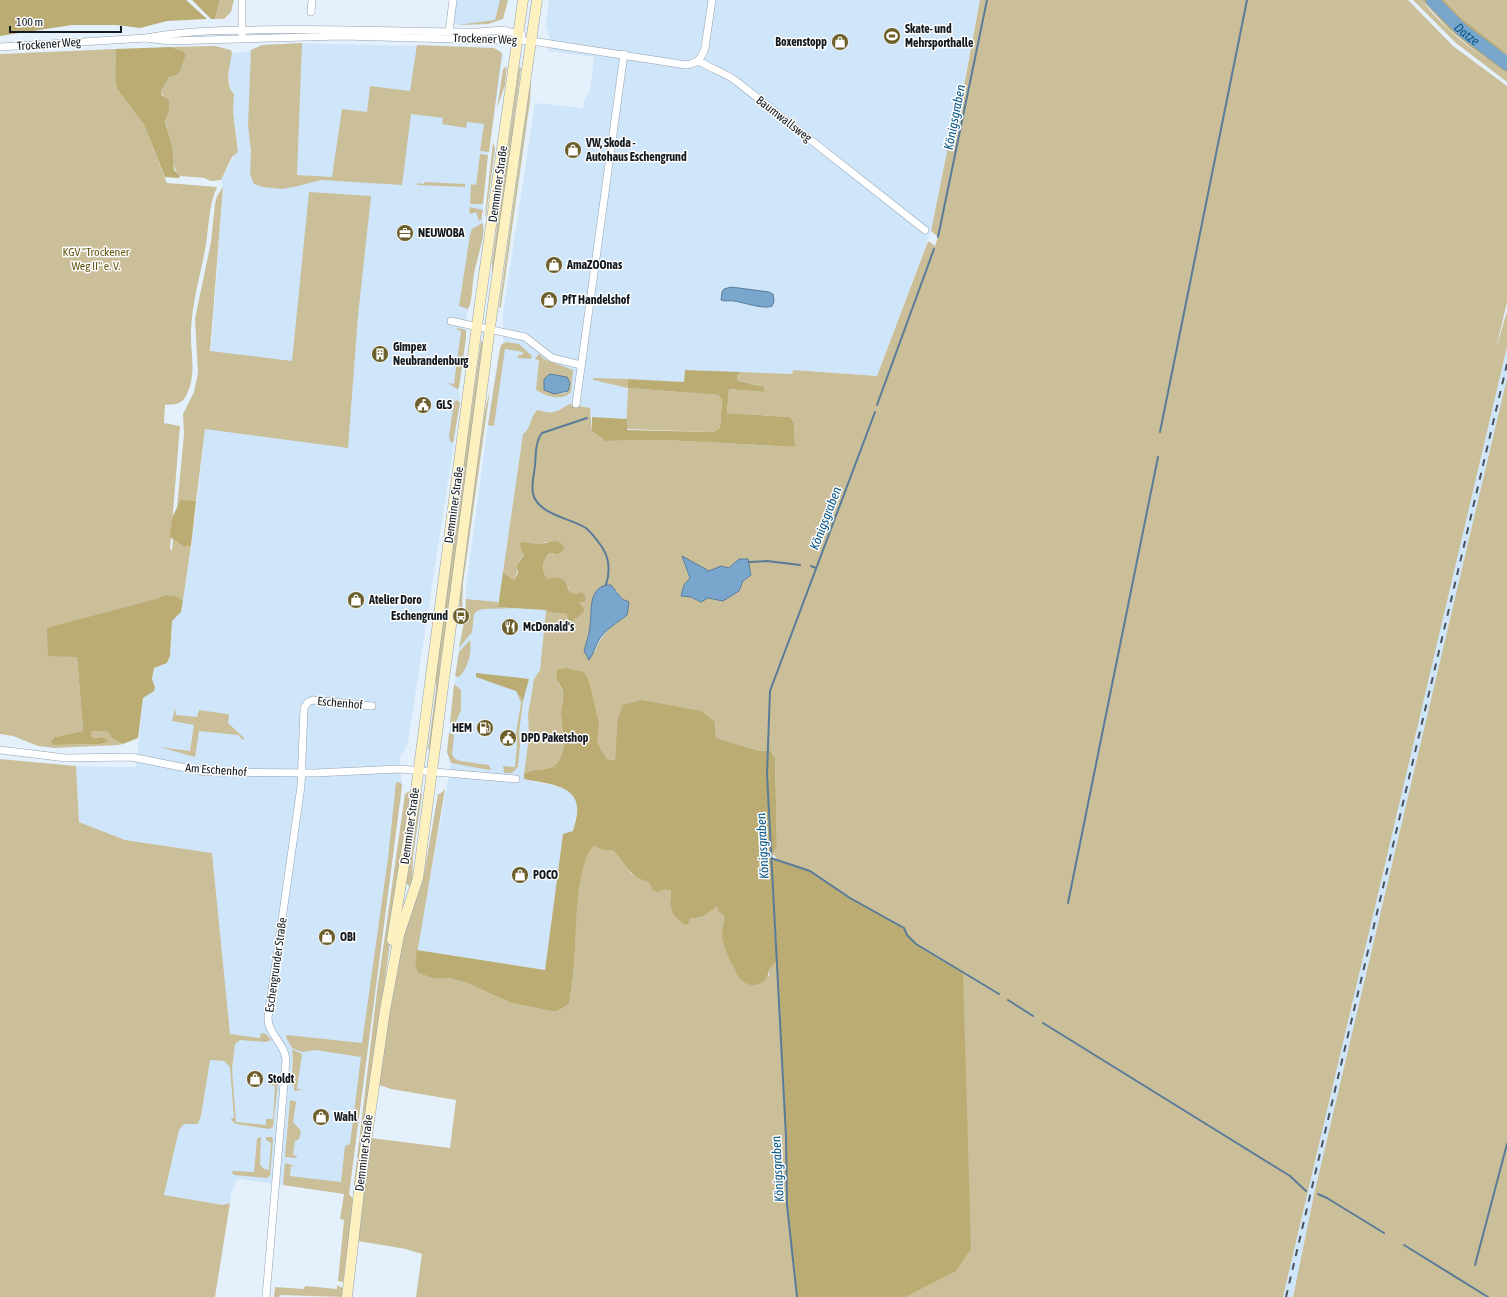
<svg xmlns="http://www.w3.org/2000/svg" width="1507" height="1297" viewBox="0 0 1507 1297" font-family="'Asap Condensed',sans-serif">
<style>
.built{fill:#cfe6fa}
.green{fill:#cabf99;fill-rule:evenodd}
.forest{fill:#bbac74}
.water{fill:#78a6cd;stroke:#5a7c98}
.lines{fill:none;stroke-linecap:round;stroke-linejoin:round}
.stream{stroke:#5a7c98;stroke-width:2}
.river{stroke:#78a6cd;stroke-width:13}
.street-casing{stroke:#92a1af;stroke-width:8}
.secondary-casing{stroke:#92a1af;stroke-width:11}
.street{stroke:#fff;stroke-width:7}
.secondary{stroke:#fdf1bf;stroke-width:10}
.rail{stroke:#4a5158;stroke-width:2;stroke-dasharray:7 7;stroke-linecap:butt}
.labels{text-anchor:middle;stroke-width:3;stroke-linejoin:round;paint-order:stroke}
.poi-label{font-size:12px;font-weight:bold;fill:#13191e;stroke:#fdfdfd;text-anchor:start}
.street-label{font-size:12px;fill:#13191e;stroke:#fdfdfd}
.park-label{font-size:12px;fill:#675714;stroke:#fdfdfd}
.water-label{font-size:13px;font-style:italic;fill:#075687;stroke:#fdfdfd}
</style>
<rect width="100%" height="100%" fill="#e4f1fd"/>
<!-- built -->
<g class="built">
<polygon points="457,0 508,0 503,19 488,24 464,25 453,24"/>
<polygon points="549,0 980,0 958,112 955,112 932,228 877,376 793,370 792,374 685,370 684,382 628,379 627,419 592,417 590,408 569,404 523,434 498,607 546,610 540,670 534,679 528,714 529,737 524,779 567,789 576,797 578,808 573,831 563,835 545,970 417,950 451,763 447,752 459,648 465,617 466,587 492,393 500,349 503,343 503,313 535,103 583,108 584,100 590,91 594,57 548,51 550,39 546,25"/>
<polygon points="302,43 494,48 500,51 503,56 488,155 482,216 484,226 482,242 474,272 465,328 466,337 459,388 460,403 452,456 408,742 406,749 400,756 402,786 349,1194 240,1179 237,1180 231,1194 230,1203 223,1205 164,1195 179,1130 184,1124 198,1124 201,1116 209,1060 218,915 212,853 125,840 79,822 76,766 136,767 143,698 155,687 152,679 154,668 167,663 170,656 172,621 181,612 191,551 205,429 223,190 221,180 238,148 233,112 234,94 231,91 228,73 232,53 246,52 262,45"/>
<polygon points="1507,347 1507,378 1315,1190 1295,1287 1293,1297 1283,1297"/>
</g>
<!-- green -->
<g class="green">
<polygon points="220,0 234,0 231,12 224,19 215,19"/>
<polygon points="500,0 508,0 503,19 488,24 457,25 495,20"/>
<path d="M980,0h428l45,46 54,40v216l-11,47 11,-38v36l-224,950h-377l49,-25 8,-299c-17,-11 -52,-26 -59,-45l-54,-30 -40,-27 -32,-11 -5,-6 4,-8 -2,-88 -5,-8 -10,1 -44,-13 -1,-16h-98l-2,38 -8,-1 -51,-80c2,4 6,10 7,14 1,6 -2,13 -2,19 0,17 9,42 -7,54 -9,6 -22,1 -30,8l5,-37 -1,-23 3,-17 3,-18 6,-9 6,-60 7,3 14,1 5,7 12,-13 -5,-6 -2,-8 -7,-2 -2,-5 -12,-10 -8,2c-8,-9 -6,-17 1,-26l6,2 -8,-13 -7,2 -16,-2v12c-7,7 -5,17 -10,26l-11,-8 20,-138c9,-6 7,-19 15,-24 15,5 18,2 31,-6l21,4 2,23 13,10 58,-1 132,7 -1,-25 -4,-5 -63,-4 2,-24 36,3 -1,-6c-9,0 -16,-4 -26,-5l-1,-5 4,-4 51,2 1,-4 84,6 51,-135 7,5 3,-9 -7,-6 24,-119h4zM682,557l27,14 12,-5 8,2 10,-9h9l3,16 -8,6 -4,10 -16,10 -15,-3 -7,4 -10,-5 -10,-1 3,-11 6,-6zM616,590l6,9 5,16c-14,10 -27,20 -32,37l-11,-1 6,-24 1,-20z"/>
<path d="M1413,0h9c13,18 31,34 49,48 12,9 25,15 36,25v9l-51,-39z"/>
<polygon points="1444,0 1507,0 1507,57 1505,52 1460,17"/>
<polygon points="302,43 297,175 332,177 342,109 367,112 370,86 410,91 417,45 494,48 502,53 489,152 480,151 484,124 467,122 466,128 442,124 443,118 411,114 402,185 321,180 294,187 281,189 263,187 254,184 250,174 251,152 248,125 251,50 262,45"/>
<path d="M215,46l16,4 1,3c-2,12 -8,31 2,41l-1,18 5,40 -6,5 -11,23c-6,1 -11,2 -16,-2l-25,-2c-10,-7 -9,-41 -15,-55l4,-10 -8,-20 8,-14 10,-3 7,-19 -3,-4 -12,-4z"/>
<path d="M116,49l-1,27 2,13 27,36 23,58 50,4c-9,20 -8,42 -12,63 -5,27 -13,53 -14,81 -1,21 6,42 -4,63 -5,11 -11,10 -22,11l-1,18 16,3 -10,123 2,1 1,-11 11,8 7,-1 -8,54c-12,-7 -19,-5 -31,0l-75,57 6,74 -28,6 -1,8 46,-1 5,-1 2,-3 -5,-3 -8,1 -3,-3 1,-4h15l6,8 10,5 -5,1 -63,3 -17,-2 -25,-10 -13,-2v-680z"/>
<polygon points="507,66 505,85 497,108 503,69"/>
<polygon points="519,67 521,68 514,119 513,138 492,278 492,262"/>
<polygon points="531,77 530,101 501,307 499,308"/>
<polygon points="493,142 495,149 486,216 485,215"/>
<polygon points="480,154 488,155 483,204 470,204 471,184 476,185"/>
<polygon points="424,182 465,184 465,187 417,185 417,183 424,184"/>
<polygon points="223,187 210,351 292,361 309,192 371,196 358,316 348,448 205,429 196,501 181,499 177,508 184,434 183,414 194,392 198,373 195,319 211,242 215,204 217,196"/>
<polygon points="470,207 483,210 481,220 479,221 476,212 471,214 469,212"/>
<path d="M482,223c5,7 -5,36 -7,46 -3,10 -2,33 -7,40l-9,-3 11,-71 2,-6z"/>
<polygon points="458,328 466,330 466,337 459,388 457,389 448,383 454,384 461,331 456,329"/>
<polygon points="481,341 483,342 478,378 477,401 440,667 438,699 431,750 428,749 436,689 436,667"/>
<polygon points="506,342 519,344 532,356 531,359 518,358 518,355 522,355 523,352 505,349 494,426 488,425 500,349 501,345"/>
<path d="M539,354l5,5 29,11 -2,22c-9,10 -25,4 -35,-2l3,-30 -4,-1zM553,374l12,3 1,16 -7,1z"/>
<polygon points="593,378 628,379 628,388 718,395 722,400 720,428 713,432 626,429 628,388 593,380"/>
<polygon points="1507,378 1507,1297 1293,1297 1315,1190"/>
<polygon points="490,390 463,583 462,613 460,613 459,593 485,410"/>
<polygon points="457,400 460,403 453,443 450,441 449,436 454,402"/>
<polygon points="466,599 498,602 498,607 516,608 483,609 477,611 474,614 472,632 459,648 465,617"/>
<path d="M470,640c2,11 -2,31 -12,37l-3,-1 4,-24z"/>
<polygon points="454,684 461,690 461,710 456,722 450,723"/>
<polygon points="516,691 523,701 519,733 520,745 518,767 512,773 504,773 503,766 515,767 517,746 516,733 521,703"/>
<polygon points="175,708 176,715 197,717 199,710 227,714 229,715 228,723 244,738 243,740 238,735 199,731 195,757 160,747 190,751 194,725 172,721"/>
<polygon points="449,733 454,735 452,754 454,758 460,761 489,765 491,769 489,770 451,763 447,752"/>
<polygon points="0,759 76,766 79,822 125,840 212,853 230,1034 260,1038 261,1033 266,1034 271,1040 266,1042 240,1040 235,1044 232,1069 236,1122 266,1125 266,1119 273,1119 275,1086 269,1085 272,1083 278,1083 273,1127 269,1129 236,1124 232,1121 231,1118 234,1118 230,1067 224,1061 210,1060 201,1116 198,1124 184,1124 179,1130 164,1195 223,1205 230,1203 215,1297 0,1297"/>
<polygon points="396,782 401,783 402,786 349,1194 354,1200 343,1282 338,1281 344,1220 340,1219 344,1194 283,1185 285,1163 296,1166 291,1166 290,1176 341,1182 345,1146 350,1144 361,1057 315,1050 302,1052 292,1048 286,1037 287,1035 362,1043 388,858"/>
<path d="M445,789l-30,177 3,7 14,5h16l19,5 44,20 45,9 13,-8c2,-13 4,-25 5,-37 3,-29 -1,-101 20,-121l8,4 11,-1 10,10 8,15 40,17 -1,9 20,19 12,-2 15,-10 7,8 -2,19 16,42h31v-7l7,-8 10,176 1,68 10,92h-381l6,-43 -16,-5 -48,-8 13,-103 79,10 6,-48 -65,-11 -12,-4 10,-75 16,-85 18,-45 15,-86h2z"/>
<polygon points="410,791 410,800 356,1187 354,1184 377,991 405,794"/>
<polygon points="419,793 422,794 413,857 412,884 409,886 406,883"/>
<polygon points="292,1049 302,1054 297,1089 304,1090 294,1091 294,1085 291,1085 293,1059"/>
<polygon points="290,1100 302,1103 296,1102 293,1122 301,1131 299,1139 295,1141 293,1155 297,1156 296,1158 285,1157"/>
<polygon points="261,1137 260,1165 264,1169 269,1170 271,1143 266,1140 266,1137 272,1137 273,1140 270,1176 267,1178 234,1175 231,1171 254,1172 257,1138"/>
<polygon points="337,1285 344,1289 344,1297 280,1295 279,1297 274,1297 275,1287 304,1289 305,1286 337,1289"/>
</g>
<!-- forest -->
<g class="forest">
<polygon points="0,0 186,0 207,19 167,21 140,28 117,25 72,25 0,36"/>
<polygon points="192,0 220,0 215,19 211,19"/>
<polygon points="1422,0 1444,0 1460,17 1505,52 1507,57 1507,73 1472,48 1449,29"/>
<polygon points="171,47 183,51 186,55 179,74 169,77 161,91 162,96 169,100 169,111 165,121 172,147 174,170 180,176 179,178 165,177 144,125 117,89 115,76 116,49"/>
<path d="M685,370l56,2 -4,4 1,5c9,1 17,5 26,5l1,6 -36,-3 -2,24 63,4 4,5 1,25 -132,-7 -58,1 -13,-10v-14l35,2v11l86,2 7,-4 2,-28 -4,-5 -90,-7v-9l56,3z"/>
<polygon points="181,499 196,501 191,546 184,547 170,537 172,518"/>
<path d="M556,541l6,3 2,5c-5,6 -8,6 -15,4 -7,9 -9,17 -1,26l7,-2 9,3 6,12 7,2 5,-2 4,6 -2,4h-5l5,6 -1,5 -11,8 -4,-1 -1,-6 -14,-1 -8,-3 -47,-3 5,-35 11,8 4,-7 -1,-7 7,-12 -3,-4 -1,-7 4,-1 16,2z"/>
<polygon points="166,595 175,596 183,600 181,612 172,621 170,656 167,663 154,668 152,679 155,687 154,691 143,698 138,738 123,744 113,739 107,731 92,731 91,735 94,738 102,737 108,740 105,743 100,744 54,745 51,742 55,737 83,731 77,657 48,656 47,628 152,600"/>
<path d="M566,668l18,4 5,10 10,42 -2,19 10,16 8,1 2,-38 6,-17 18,-5 60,11 14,11 1,16 44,13 10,-1 5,8 2,88 -6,12 39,13 40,27 54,30c7,19 43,34 59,45l8,276 -16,23 -49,25h-109l-10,-92 -1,-68 -10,-175 -7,7c-1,19 -23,22 -32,5 -5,-11 -15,-28 -15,-40 0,-7 2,-13 2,-19l-5,-3 -2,-5 -15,10 -12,2 -2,5 -3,1c-14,-10 -16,-18 -14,-34l-6,-2 -7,3 -6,-3 -3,-7c-22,-6 -21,-17 -36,-32h-11l-8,-4c-20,19 -17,93 -20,121 -1,12 -3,24 -5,37l-13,8 -45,-9 -44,-20 -19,-5h-16l-14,-5 -3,-7 2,-16 128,20 18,-136 10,-3c2,-7 5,-17 4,-24 -1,-23 -36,-24 -53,-28v-5c8,-7 21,-2 30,-8 16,-12 7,-37 7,-54 0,-6 3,-13 2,-19 -2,-11 -8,-8 -6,-23z"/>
<polygon points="476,673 529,679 523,701 516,691 476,677"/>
</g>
<!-- water -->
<g class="water">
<path d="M731,287l38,5 4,2 1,8 -2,4c-7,4 -30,-4 -38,-5 -5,-1 -8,1 -13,-1l1,-8 2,-3z"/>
<polygon points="550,374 567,377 570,383 568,391 554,394 544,390 544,379"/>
<polygon points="682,556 709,571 721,566 729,568 739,559 748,559 751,575 743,581 739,591 723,601 708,598 701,602 691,597 681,596 684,585 690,578"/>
<path d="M606,585h5l11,14 7,3 -2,13c-9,7 -22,15 -28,25 -4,7 -5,13 -10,20l-5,-9c2,-8 5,-16 6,-25 2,-15 -2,-36 16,-41z"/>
</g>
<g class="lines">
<!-- stream -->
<g class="stream">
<polyline points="938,237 987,0"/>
<polyline points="877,405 934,249"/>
<path d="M587,418l-45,15c-7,9 -6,22 -7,33 -1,9 -5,22 -1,31 9,19 36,21 52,31 6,5 11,12 16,19 8,12 8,25 4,38"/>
<polyline points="1160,432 1247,0"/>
<polyline points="749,562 767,561 800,565"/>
<polyline points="811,566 816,568"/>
<polyline points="771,858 810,871 850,898 904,928 907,935 916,944 999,994"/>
<polyline points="1068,903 1158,457"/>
<polyline points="1008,1000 1033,1016"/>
<polyline points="1043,1023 1290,1176 1306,1191"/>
<polyline points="1318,1194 1327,1198 1384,1233"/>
<polyline points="1404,1245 1488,1297"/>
<polyline points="1475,1265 1507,1144"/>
<polyline points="797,1297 787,1205 786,1137 767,774 770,691 875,412"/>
</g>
<!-- river -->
<path class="river" id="s1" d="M1432,0l30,30 45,34"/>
<!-- street casing -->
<g class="street-casing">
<g id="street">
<polyline points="311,12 312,0"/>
<polyline points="449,32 453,0"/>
<polyline points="242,35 242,0"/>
<path d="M146,38l23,3 173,-5 190,5 154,24c12,-2 15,-6 19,-17l7,-48"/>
<path d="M0,47l146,-9c36,-7 73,-8 109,-8 75,-2 149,2 223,2l25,-2 19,5"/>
<path d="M699,61c12,8 25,11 37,20l189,149"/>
<polyline points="451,321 525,337 552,358 581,365"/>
<polyline points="576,404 624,54"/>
<polyline points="0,750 66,758 131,757 206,772 314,773 400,769 516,779"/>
<path d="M266,1297l20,-237c-1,-17 -18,-25 -18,-42l33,-232 3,-78 4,-6 5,-2 59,6"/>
</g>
</g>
<!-- secondary casing -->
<g class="secondary-casing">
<g id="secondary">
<polyline points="392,940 416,790 479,310 523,0"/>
<polyline points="347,1297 359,1191 385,1010 399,935 418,878 492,312 537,0"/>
</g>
</g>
<!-- street -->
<use href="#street" class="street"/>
<!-- secondary -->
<use href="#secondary" class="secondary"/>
<!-- rail -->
<polyline class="rail" points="1286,1297 1507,364"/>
</g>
<!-- icons -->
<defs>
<g id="stadium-disc" transform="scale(0.9)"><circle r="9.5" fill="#6d5f2c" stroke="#fdfdfd"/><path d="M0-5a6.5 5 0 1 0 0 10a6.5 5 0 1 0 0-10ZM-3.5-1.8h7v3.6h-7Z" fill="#fff"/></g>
<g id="shop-disc" transform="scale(0.9)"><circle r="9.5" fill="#6d5f2c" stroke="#fdfdfd"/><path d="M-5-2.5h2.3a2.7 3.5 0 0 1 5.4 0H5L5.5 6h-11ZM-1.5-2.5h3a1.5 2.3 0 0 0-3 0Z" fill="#fff"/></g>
<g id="office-disc" transform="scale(0.9)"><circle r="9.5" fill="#6d5f2c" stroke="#fdfdfd"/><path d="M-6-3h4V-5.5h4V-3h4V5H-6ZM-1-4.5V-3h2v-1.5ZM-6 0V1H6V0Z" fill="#fff"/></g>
<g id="building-disc" transform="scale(0.9)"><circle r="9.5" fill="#6d5f2c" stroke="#fdfdfd"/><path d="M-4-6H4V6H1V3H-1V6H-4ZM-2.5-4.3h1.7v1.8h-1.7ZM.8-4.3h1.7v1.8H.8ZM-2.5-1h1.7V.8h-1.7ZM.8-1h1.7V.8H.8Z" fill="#fff"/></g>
<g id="civic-disc" transform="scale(0.9)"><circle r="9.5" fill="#6d5f2c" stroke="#fdfdfd"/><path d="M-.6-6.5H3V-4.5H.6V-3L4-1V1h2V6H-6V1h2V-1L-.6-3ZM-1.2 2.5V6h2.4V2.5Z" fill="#fff"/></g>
<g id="bus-disc" transform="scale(0.9)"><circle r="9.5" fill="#6d5f2c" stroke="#fdfdfd"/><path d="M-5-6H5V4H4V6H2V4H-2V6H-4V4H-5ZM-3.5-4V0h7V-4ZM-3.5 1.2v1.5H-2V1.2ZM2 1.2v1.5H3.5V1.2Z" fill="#fff"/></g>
<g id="restaurant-disc" transform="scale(0.9)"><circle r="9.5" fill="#6d5f2c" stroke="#fdfdfd"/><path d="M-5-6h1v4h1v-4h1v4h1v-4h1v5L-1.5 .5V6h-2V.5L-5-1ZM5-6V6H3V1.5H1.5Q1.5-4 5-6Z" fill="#fff"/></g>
<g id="fuel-disc" transform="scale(0.9)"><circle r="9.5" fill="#6d5f2c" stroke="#fdfdfd"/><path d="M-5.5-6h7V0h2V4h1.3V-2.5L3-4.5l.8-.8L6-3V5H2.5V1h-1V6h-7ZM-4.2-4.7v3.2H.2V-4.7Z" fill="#fff"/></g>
</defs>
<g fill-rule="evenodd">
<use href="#stadium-disc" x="892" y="36"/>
<use href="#shop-disc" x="840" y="42"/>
<use href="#shop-disc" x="573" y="150"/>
<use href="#office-disc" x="405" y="233"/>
<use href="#shop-disc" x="554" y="265"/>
<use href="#shop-disc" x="549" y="300"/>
<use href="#building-disc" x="380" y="354"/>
<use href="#civic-disc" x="423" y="405"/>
<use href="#shop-disc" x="356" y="600"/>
<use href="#bus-disc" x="461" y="616"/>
<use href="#restaurant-disc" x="510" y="627"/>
<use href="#fuel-disc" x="485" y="728"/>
<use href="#civic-disc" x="508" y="738"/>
<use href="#shop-disc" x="520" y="875"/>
<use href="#shop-disc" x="327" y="937"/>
<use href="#shop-disc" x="255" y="1079"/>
<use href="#shop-disc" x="321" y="1117"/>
</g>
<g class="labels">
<!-- poi labels -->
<g class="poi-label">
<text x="905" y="33">Skate- und<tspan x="905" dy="14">Mehrsporthalle</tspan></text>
<text x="827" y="46" text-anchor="end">Boxenstopp</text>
<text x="586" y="147">VW, Skoda -<tspan x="586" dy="14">Autohaus Eschengrund</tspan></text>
<text x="418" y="237">NEUWOBA</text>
<text x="567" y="269">AmaZOOnas</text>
<text x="562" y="304">PfT Handelshof</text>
<text x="393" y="351">Gimpex<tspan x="393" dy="14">Neubrandenburg</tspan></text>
<text x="436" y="409">GLS</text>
<text x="369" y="604">Atelier Doro</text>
<text x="448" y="620" text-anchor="end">Eschengrund</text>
<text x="523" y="631">McDonald's</text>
<text x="472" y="732" text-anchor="end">HEM</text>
<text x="521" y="742">DPD Paketshop</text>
<text x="533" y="879">POCO</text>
<text x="340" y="941">OBI</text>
<text x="268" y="1083">Stoldt</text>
<text x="334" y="1121">Wahl</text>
</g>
<!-- street labels -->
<g class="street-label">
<text transform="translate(485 39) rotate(2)" y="4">Trockener Weg</text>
<text transform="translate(49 44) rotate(-4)" y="4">Trockener Weg</text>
<text transform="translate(784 119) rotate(38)" y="4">Baumwallsweg</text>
<text transform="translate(498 184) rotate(-82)" y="4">Demminer Straße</text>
<text transform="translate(454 505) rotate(-82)" y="4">Demminer Straße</text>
<text transform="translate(340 703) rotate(5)" y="4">Eschenhof</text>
<text transform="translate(216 770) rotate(4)" y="4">Am Eschenhof</text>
<text transform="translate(410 826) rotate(-82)" y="4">Demminer Straße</text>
<text transform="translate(276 965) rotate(-82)" y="4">Eschengrunder Straße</text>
<text transform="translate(364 1153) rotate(-83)" y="4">Demminer Straße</text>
</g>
<!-- park labels -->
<g class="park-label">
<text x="96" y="256">KGV "Trockener<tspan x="96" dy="14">Weg II" e. V.</tspan></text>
</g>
<!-- water labels -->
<g class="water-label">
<text dy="5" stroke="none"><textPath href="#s1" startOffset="49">Datze</textPath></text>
<text transform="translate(954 117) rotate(-79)" y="5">Königsgraben</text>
<text transform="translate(825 518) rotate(-69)" y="5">Königsgraben</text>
<text transform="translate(762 846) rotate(-93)" y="5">Königsgraben</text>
<text transform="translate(777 1169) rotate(-93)" y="5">Königsgraben</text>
</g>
</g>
<!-- scale -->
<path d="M10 26v6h111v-6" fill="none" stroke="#13191e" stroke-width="2"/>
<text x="16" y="26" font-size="12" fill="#13191e" stroke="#fdfdfd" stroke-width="3" paint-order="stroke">100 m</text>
</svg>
